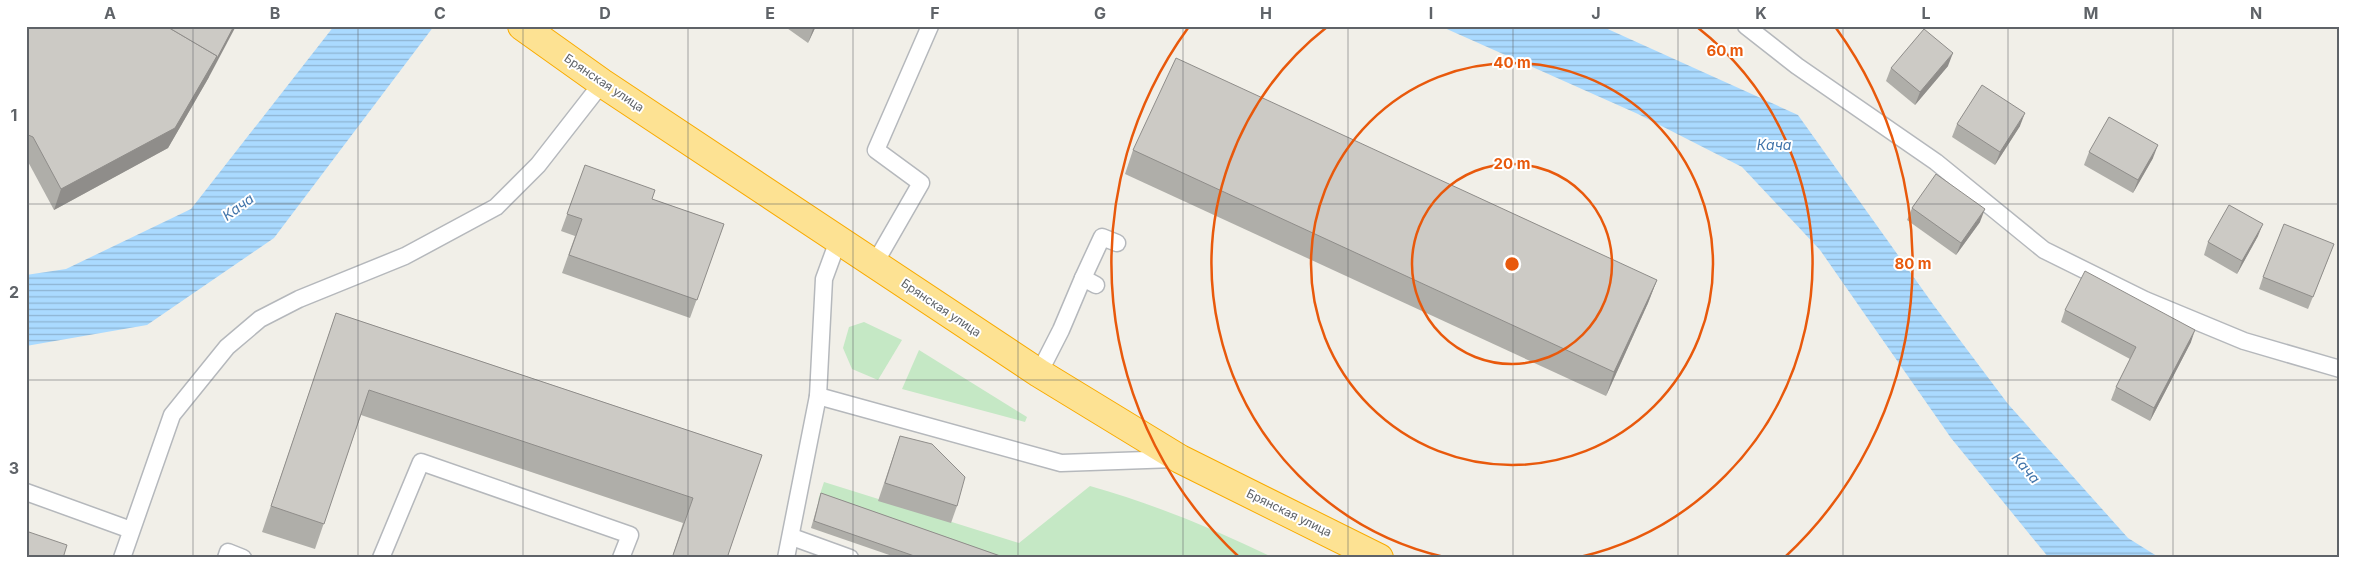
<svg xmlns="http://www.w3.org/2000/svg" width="2366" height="584" viewBox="0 0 2366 584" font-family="Inter,sans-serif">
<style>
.grass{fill:#c5e8c5}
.water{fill:url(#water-rules)}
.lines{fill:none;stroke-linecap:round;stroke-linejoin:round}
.lane-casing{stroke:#b5b8bc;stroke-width:19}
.highway-casing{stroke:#f9ab00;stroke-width:30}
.lane{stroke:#fff;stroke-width:16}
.highway{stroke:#fde293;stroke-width:28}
.wall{fill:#afaea9}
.shaded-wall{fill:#8f8d8a}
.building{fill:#cccac5;stroke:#8f8d8a}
.grid{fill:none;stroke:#5f6368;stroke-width:1;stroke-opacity:0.55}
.ring{fill:none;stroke:#e8590c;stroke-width:2.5}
.labels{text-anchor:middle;stroke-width:4;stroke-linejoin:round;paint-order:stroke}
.street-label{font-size:12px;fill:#5f6368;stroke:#fff}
.water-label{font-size:14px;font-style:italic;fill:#4174aa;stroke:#fff}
.centre{fill:#e8590c;stroke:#fff;stroke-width:2.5}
.ring-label{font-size:15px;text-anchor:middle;font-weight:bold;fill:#e8590c;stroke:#fff;stroke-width:4;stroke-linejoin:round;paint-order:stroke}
.neatline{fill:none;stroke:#5f6368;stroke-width:2}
.grid-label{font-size:16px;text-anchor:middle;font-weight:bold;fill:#5f6368}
</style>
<defs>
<pattern id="water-rules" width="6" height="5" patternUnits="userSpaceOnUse" patternTransform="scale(1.25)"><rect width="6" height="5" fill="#aadaff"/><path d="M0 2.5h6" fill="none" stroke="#8eb4d2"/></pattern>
</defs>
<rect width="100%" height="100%" fill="#f1efe8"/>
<!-- grass -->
<g class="grass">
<polygon points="864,322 902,340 878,380 852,369 843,348 849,327"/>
<polygon points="919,350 1027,417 1025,422 902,389"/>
<path d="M824,482l195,61 71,-57c64,18 124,43 184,72h-290l-166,-58z"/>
</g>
<!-- water -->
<g class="water">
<polygon points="334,26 434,26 274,238 147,325 26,346 26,275 66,269 191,209"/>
<polygon points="1440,26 1601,26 1798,115 1935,307 2008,404 2128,538 2160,558 2049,558 1951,438 1820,250 1742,167 1638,114"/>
</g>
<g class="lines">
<!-- lane casing -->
<g class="lane-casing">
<g id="lane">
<polyline points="1746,26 1797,66 1936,162 2044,250 2145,300 2244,341 2340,369"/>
<polyline points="875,263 921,183 876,150 930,26"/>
<polyline points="1083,278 1102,237 1117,243"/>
<polyline points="1039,373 1061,330 1083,278 1096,285"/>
<polyline points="818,396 1061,463 1175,459"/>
<polyline points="26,492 131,530"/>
<polyline points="792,537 850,558"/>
<polyline points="122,558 172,415 227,347 260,319 299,299 405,256 496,207 538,165 602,83"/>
<polyline points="226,558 228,552 243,558"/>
<polyline points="381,558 421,462 630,535 621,558"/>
<polyline points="786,558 818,396 824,279 839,238"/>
</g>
</g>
<!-- highway casing -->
<g class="highway-casing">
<polyline id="highway" points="522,26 602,83 1039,373 1180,459 1379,558"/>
</g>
<!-- lane -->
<use href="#lane" class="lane"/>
<!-- highway -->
<use href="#highway" class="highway"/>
</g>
<!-- wall -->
<g class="wall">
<polygon points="26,26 209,77 168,148 54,210 26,158"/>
<polygon points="784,26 816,26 808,43"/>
<polygon points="1948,66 1915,105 1886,81 1891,68"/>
<polygon points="1957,124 2020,126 1995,165 1952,137"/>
<polygon points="1133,150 1657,280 1648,303 1606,396 1125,174"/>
<polygon points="2089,152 2153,158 2133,193 2084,165"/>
<polygon points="585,165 652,199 724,224 690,318 562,273 575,236 561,231"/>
<polygon points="1912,208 1980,222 1956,255 1907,220"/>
<polygon points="2258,236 2237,274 2204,255 2208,242"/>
<polygon points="2329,257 2308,309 2259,289 2263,277"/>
<polygon points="2065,310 2191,342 2150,421 2111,400 2116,387 2130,359 2061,322"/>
<polygon points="336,313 762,455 727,558 672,558 683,523 361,415 315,549 262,532"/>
<polygon points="900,436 957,506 951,523 878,501"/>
<polygon points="821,493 1006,558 898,558 811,528"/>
</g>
<!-- shaded-wall -->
<g class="shaded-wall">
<polygon points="234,26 236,26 209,77 168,148 54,210 61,189"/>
<polygon points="814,26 816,26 808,43"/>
<polygon points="1953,53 1948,66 1915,105 1920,92"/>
<polygon points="2025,113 2020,126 1995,165 2000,152"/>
<polygon points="2158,145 2153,158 2133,193 2138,180"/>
<polygon points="1985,209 1980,222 1956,255 1961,243"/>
<polygon points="2263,224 2258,236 2237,274 2242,261"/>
<polygon points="1657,280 1648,303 1606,396 1614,372"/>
<polygon points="2195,330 2191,342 2150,421 2154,408"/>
</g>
<!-- building -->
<g class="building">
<polygon points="26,26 166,26 217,56 175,128 61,189 33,137 26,134"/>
<polygon points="166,26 234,26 214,64 217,56"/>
<polygon points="1924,29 1953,53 1920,92 1891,68"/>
<polygon points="1176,58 1657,280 1614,372 1133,150"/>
<polygon points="1982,85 2025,113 2000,152 1957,124"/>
<polygon points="2109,117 2158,145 2138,180 2089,152"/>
<polygon points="585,165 655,190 652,199 724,224 697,300 569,255 582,219 567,214"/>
<polygon points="1936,174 1985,209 1961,243 1912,208"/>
<polygon points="2229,205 2263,224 2242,261 2208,242"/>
<polygon points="2284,224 2334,244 2313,297 2263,277"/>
<polygon points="2085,271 2195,330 2154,408 2116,387 2136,347 2065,310"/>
<polygon points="336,313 762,455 727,558 672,558 693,498 369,390 324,524 271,506"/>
<polygon points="900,436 932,444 965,477 957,506 885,483"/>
<polygon points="821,493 1006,558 920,558 814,521"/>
<polygon points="26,531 67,545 63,558 26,558"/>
</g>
<!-- grid -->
<path class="grid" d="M193,26v532M358,26v532M523,26v532M688,26v532M853,26v532M1018,26v532M1183,26v532M1348,26v532M1513,26v532M1678,26v532M1843,26v532M2008,26v532M2173,26v532M26,204h2314M26,380h2314"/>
<!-- distance rings -->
<g class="ring">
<circle cx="1512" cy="264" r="100"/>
<circle cx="1512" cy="264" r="201"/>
<path d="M1444 557A301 301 0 0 1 1327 27M1697 27A301 301 0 0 1 1580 557"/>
<path d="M1239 557A401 401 0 0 1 1188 28M1836 28A401 401 0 0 1 1785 557"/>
</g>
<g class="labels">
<!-- street labels -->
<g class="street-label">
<text transform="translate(604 83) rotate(34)" y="4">Брянская улица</text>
<text transform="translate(941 308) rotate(34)" y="4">Брянская улица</text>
<text transform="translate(1289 513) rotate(26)" y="4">Брянская улица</text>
</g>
<!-- water labels -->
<g class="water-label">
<text x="1774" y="150">Кача</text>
<text transform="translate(238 207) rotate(-36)" y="5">Кача</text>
<text transform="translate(2026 468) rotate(50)" y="5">Кача</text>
</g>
</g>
<circle cx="1512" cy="264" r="8" class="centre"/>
<g class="ring-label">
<text x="1725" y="56">60 m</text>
<text x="1512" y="68">40 m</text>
<text x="1512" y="169">20 m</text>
<text x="1913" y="269">80 m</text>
</g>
<!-- border -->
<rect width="2366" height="584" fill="none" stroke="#ffffff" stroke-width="55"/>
<rect x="28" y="28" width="2310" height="528" class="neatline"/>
<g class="grid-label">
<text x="110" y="19">A</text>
<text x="275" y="19">B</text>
<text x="440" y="19">C</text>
<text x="605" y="19">D</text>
<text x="770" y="19">E</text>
<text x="935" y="19">F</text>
<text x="1100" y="19">G</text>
<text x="1266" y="19">H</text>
<text x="1431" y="19">I</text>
<text x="1596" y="19">J</text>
<text x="1761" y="19">K</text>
<text x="1926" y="19">L</text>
<text x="2091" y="19">M</text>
<text x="2256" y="19">N</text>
<text x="14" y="121">1</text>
<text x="14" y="298">2</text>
<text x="14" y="474">3</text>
</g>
</svg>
